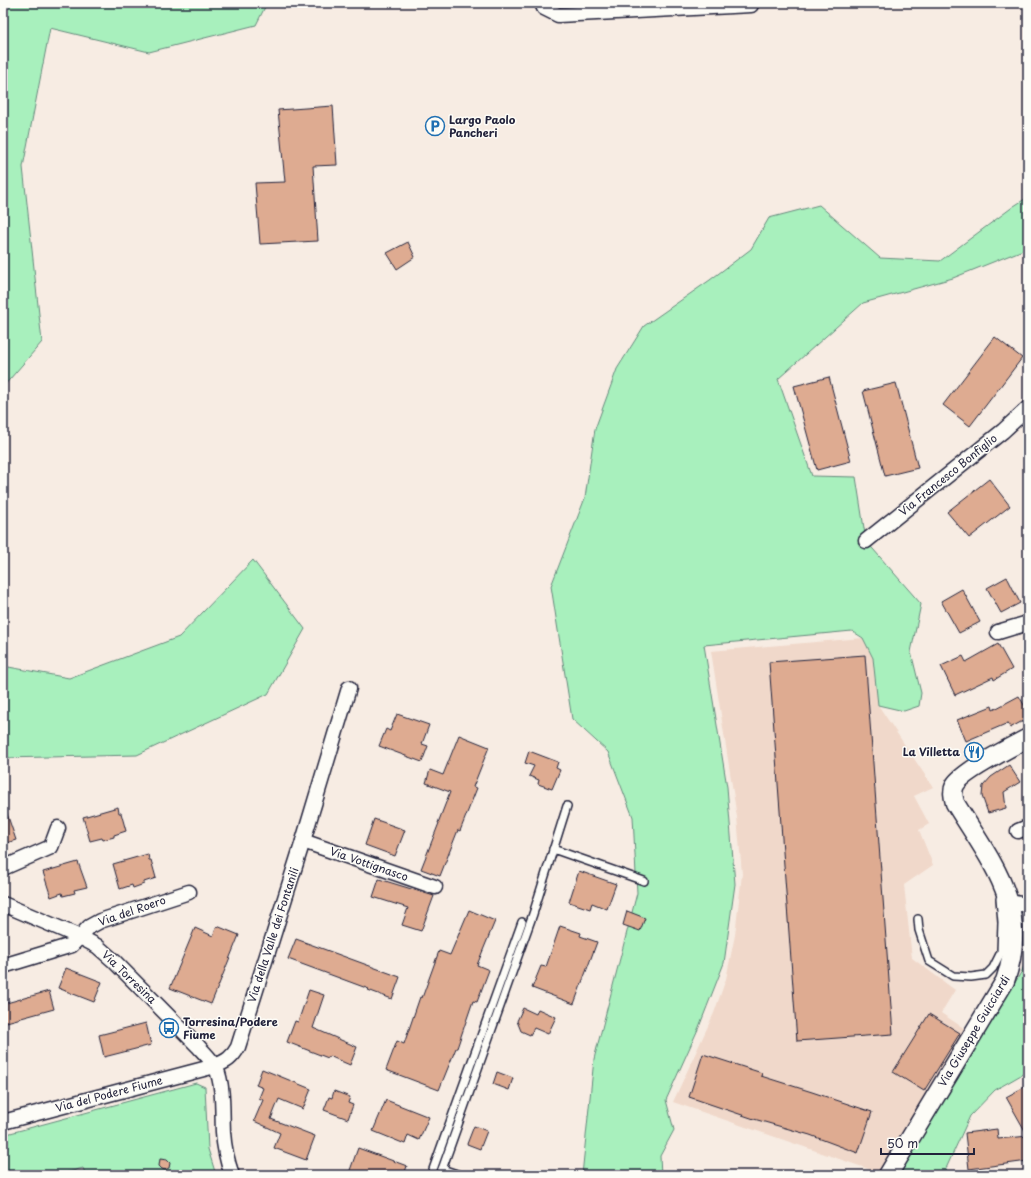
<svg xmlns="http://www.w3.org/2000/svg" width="1031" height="1178" viewBox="0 0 1031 1178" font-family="'Playpen Sans',sans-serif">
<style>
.built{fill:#f0d8ca}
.green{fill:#a8f0bd;stroke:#65897c}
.building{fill:#deab91;stroke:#22223b}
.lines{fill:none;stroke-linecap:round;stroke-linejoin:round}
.service-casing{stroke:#22223b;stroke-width:10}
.minor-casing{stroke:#22223b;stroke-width:17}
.tertiary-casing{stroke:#22223b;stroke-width:21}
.service{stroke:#fdfcf7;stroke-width:7}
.minor{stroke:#fdfcf7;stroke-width:14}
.tertiary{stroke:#fdfcf7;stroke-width:18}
.labels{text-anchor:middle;stroke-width:3;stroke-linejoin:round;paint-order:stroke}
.poi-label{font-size:11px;font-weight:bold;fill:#22223b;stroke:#fdfcf7;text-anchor:start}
.street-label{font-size:11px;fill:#22223b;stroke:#fdfcf7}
</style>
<rect width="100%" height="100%" fill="#f7ece3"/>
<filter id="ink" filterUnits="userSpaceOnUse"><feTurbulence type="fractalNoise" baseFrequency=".025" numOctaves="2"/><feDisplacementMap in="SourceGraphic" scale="8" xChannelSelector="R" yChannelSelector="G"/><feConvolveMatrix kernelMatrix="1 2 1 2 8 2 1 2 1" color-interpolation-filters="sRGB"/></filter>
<g filter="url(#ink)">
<!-- built -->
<polygon class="built" points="863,638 873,658 878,705 933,787 914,796 929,824 919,830 933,865 904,885 912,958 955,990 941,1013 968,1031 921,1101 880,1173 673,1102 714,1013 726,979 735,935 742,874 737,817 711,651"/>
<!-- green -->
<g class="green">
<polygon points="3,3 267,3 256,25 149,52 50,28 23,167 42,342 3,387"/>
<polygon points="1028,197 1028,248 953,278 863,303 778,379 812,476 856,477 866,541 921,604 911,652 921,693 919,706 904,711 878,705 873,658 863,638 852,631 704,645 727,787 735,884 724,963 699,1027 666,1100 674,1130 660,1156 661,1175 582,1175 594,1059 637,893 633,817 608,752 572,719 551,586 585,498 595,429 617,369 644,326 710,280 751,249 769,218 819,205 880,258 940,261 1014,206"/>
<polygon points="253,560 305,629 268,694 137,755 3,758 3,666 69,678 179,637"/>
<polygon points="1028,954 1028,1071 995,1090 970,1116 943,1175 899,1175 1022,971"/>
<polygon points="196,1083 205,1087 208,1149 216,1175 86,1175 83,1168 58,1175 3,1175 3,1135"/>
</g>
<!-- building -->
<g class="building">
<polygon points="333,106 337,165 313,166 318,241 260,244 255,183 285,182 278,110"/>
<polygon points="408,242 415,257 397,269 387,253"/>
<polygon points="995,337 1022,358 970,426 943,405"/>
<polygon points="829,377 851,461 817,470 794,386"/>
<polygon points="896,383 918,468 885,476 863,391"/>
<polygon points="989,479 1010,506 969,538 947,512"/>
<polygon points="1007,577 1020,603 1001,613 987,588"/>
<polygon points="962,589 980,622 959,633 941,601"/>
<polygon points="998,644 1012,669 994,680 993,677 955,695 941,666 963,656 966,662"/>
<polygon points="865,655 893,1034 797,1041 769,662"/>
<polygon points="1019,696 1028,712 1028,718 1010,728 1008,723 966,741 957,720 992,706 993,710"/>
<polygon points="397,714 429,725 422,744 428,746 422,762 379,746 386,729 390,731"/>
<polygon points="459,735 489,747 473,787 477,788 460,831 458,830 440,876 421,869 439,823 438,823 450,792 426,783 430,770 443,775"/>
<polygon points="529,751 558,762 556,768 560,770 552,789 538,784 539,780 529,776 534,766 525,763"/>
<polygon points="1009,765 1020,782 1004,792 1006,808 988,813 982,796 983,786 991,777"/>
<polygon points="118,807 119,813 121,813 126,831 114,835 114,837 103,840 102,838 90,841 83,817"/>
<polygon points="3,808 5,808 16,840 3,844"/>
<polygon points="374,819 405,830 395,856 365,845"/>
<polygon points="148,854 149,860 151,860 156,878 144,882 144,884 133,888 132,885 120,889 113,864"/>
<polygon points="78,862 87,887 74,890 75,893 63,896 62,893 51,897 43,872"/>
<polygon points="579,871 616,884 607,909 592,903 590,909 569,902"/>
<polygon points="379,879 434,896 421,931 402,925 408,908 373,897"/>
<polygon points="469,910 495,921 477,965 489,970 477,1002 473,1001 457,1048 456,1048 439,1090 386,1070 397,1041 404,1044 420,997 422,998 439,951 450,955"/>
<polygon points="627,911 645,918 640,931 623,925"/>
<polygon points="217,926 239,935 211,1004 170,988 195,928 213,936"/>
<polygon points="560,926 581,933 580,936 597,942 574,1004 532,988 541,966 546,967"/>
<polygon points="296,939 400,977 392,999 368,990 369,989 288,959"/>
<polygon points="66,968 102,982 94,1002 58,988"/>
<polygon points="309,990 324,995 313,1028 357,1047 350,1065 329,1056 328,1058 287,1042 295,1021 298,1022"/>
<polygon points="49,991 54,1009 3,1023 3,1004"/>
<polygon points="523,1008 536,1014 538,1009 556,1017 548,1034 534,1028 530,1035 521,1031 517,1021"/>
<polygon points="929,1014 960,1033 924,1091 893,1072"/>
<polygon points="146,1023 151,1045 104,1057 99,1035"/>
<polygon points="703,1054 762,1073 761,1076 812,1092 872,1112 858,1153 810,1135 754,1119 689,1097"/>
<polygon points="262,1069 311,1089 303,1109 279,1099 271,1119 315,1136 306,1160 274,1148 280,1133 254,1121 263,1100 259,1098 263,1088 256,1085"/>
<polygon points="497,1072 513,1078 509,1090 493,1084"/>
<polygon points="1028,1085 1028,1161 969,1169 965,1133 997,1129 998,1139 1028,1136 1006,1097"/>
<polygon points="334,1091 350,1097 348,1103 353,1105 348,1119 324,1110 329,1097 332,1098"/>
<polygon points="386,1100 429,1117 419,1140 408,1135 405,1144 373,1131"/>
<polygon points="474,1126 487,1131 480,1149 467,1144"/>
<polygon points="358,1148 407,1166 404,1175 355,1175 349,1173"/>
<polygon points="160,1159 167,1160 170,1163 169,1168 165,1170 162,1169 159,1166"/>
</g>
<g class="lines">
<!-- service casing -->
<g class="service-casing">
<g id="service">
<polyline points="553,849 644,881"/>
<polyline points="918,919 919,930 929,961 953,976 971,977 986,975 993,968 1001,952 1002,922 1000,899"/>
<polyline points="442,1169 460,1175"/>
<polyline points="431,1175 522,922"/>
<polyline points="440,1175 533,914 567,806"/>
</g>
</g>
<!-- minor casing -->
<g class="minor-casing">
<g id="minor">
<polyline points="542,3 544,8 558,15 751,5"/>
<polyline points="866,541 1003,431 1028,408"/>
<polyline points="998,632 1028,623"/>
<polyline points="1018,831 1028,827"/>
<polyline points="303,841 435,887"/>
<polyline points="3,868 51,847 58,828"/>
<polyline points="1014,903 1028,905"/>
<path d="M3,904l77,33 17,9 17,15 84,85c6,7 14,14 18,22 8,18 6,45 7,64 1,15 4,29 9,43"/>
<polyline points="3,966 72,945 89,927 100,921 189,892"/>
<path d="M3,1122l212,-56c12,-5 17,-8 23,-19l65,-206 46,-153"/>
</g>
</g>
<!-- tertiary casing -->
<g class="tertiary-casing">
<path id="tertiary" d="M888,1175l117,-194c26,-74 -14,-119 -50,-178 -2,-7 -3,-12 0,-18 7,-13 58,-39 73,-47"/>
</g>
<!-- service -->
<use href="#service" class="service"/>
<!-- minor -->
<use href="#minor" class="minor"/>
<!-- tertiary -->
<use href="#tertiary" class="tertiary"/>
</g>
</g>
<!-- icons -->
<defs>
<g id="parking-ring" transform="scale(1)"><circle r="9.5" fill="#fdfcf7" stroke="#1f6fb2" stroke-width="1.5"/><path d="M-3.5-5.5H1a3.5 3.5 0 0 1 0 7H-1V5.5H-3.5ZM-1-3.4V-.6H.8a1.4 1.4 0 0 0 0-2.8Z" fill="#1f6fb2"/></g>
<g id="restaurant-ring" transform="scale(1)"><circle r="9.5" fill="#fdfcf7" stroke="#1f6fb2" stroke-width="1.5"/><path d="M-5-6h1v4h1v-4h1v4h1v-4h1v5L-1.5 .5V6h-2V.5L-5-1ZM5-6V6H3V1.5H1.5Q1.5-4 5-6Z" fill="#1f6fb2"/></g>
<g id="bus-ring" transform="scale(1)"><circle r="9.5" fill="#fdfcf7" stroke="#1f6fb2" stroke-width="1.5"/><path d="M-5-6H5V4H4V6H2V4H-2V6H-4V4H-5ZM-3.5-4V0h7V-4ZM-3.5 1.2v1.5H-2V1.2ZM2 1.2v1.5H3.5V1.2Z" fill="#1f6fb2"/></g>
</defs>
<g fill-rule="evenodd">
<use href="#parking-ring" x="435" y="126"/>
<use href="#restaurant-ring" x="974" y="752"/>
<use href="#bus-ring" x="169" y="1028"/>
</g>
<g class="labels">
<!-- poi labels -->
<g class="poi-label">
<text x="449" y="124">Largo Paolo<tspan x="449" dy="13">Pancheri</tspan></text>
<text x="960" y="756" text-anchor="end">La Villetta</text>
<text x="183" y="1026">Torresina/Podere<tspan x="183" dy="13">Fiume</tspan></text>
</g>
<!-- street labels -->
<g class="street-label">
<text transform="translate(948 475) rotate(-39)" y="4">Via Francesco Bonfiglio</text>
<text transform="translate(369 864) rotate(19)" y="4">Via Vottignasco</text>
<text transform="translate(132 911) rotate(-19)" y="4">Via del Roero</text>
<text transform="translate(273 935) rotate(-72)" y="4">Via della Valle dei Fontanili</text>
<text transform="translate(129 977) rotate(44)" y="4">Via Torresina</text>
<text transform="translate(974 1031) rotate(-59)" y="4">Via Giuseppe Guicciardi</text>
<text transform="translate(109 1094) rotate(-15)" y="4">Via del Podere Fiume</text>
</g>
</g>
<!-- margin -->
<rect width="1031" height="1178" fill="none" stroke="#fdfcf7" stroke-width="16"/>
<rect x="8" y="8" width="1015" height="1162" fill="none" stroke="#22223b" stroke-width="1.5" filter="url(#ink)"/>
<!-- scale -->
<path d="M881 1148v6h93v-6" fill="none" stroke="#22223b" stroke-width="2"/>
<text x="887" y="1148" font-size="12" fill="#22223b" stroke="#fdfcf7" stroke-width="3" paint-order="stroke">50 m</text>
</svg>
